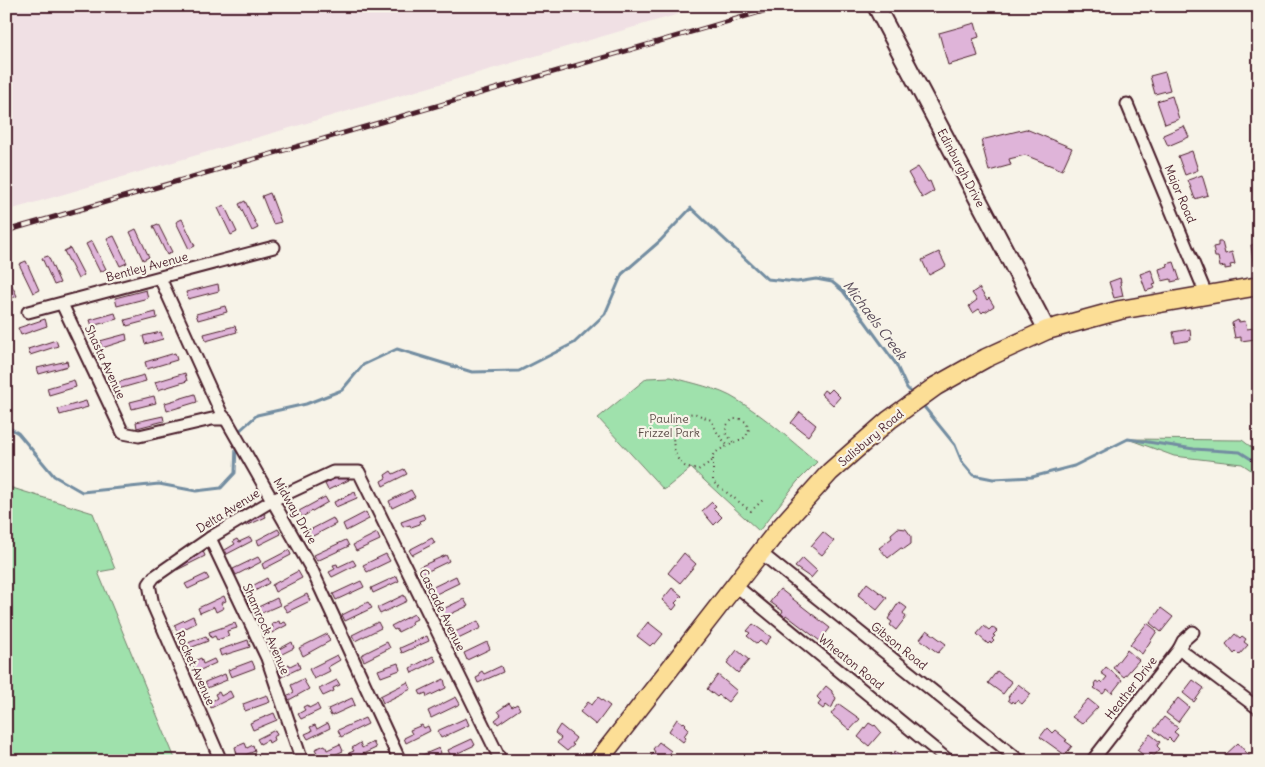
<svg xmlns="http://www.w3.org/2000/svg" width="1265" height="767" viewBox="0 0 1265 767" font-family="Delius,sans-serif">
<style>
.built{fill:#f0e0e4}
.green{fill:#9fe1ac;stroke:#74806c}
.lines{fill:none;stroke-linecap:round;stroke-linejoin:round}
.stream{stroke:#738da1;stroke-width:3}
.building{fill:#dfb4d9;stroke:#4a1f2b}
.street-casing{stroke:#4a1f2b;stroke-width:15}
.secondary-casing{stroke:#4a1f2b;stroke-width:20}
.primary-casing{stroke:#4a1f2b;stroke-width:21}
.path{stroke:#4a1f2b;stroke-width:2;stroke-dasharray:1 4;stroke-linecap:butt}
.street{stroke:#f7f3e8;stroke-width:11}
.secondary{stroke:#f7f3e8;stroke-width:16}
.primary{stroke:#fcde96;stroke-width:18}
.rail-casing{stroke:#4a1f2b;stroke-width:5}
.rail{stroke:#f7f3e8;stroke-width:3;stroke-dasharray:9;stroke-linecap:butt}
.labels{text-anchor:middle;stroke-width:4.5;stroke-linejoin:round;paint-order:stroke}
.street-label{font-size:12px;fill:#4a1f2b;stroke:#f7f3e8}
.park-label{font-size:12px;fill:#5f504b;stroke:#f7f3e8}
.water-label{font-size:14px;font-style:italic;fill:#5b4d5c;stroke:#f7f3e8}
</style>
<rect width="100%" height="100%" fill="#f7f3e8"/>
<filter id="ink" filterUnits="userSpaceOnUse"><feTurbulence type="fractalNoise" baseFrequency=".02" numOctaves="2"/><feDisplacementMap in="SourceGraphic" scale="10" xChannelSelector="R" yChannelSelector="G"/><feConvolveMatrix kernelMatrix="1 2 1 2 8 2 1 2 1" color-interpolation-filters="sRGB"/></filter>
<g filter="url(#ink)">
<!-- built -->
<polygon class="built" points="6,6 706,6 6,211"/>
<!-- green -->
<g class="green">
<path d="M671,377c20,6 48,11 66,23 29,17 54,41 80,62l-20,20 -38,49 -68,-63 -27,22 -66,-72 49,-40z"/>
<polygon points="1128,439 1242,440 1259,453 1259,492 1254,472 1242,464 1174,456"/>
<polygon points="6,486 93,513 115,569 98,572 176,761 6,761"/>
</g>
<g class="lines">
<!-- stream -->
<g class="stream">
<polyline points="921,403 955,445 962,462 973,475 993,479 1032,477 1074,466 1128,439 1194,449 1240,452 1259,464"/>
<polyline points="6,426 18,433 54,476 82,492 159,484 196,491 221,488 235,473 236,444"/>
<polyline points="237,433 257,415 306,404 342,390 363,365 397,349 472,372 519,371 574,343 605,314 622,274 660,241 691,208 767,279 797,282 816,279 832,282 843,291 896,364 907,388 914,395"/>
</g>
</g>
<!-- building -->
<g class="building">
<polygon points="975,23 979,37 973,39 978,56 948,65 939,33"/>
<polygon points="1165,72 1170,90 1155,94 1150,76"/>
<polygon points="1172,96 1179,119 1165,124 1157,101"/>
<polygon points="1184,126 1189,137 1168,146 1163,135"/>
<polygon points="1026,129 1072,148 1062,170 1025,155 1009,159 1011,165 989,171 981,140"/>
<polygon points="1192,151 1198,170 1185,175 1178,156"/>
<polygon points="918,167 928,182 930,181 934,191 922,198 908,173"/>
<polygon points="1202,175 1208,195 1195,199 1188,180"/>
<polygon points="270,193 281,222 273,224 262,196"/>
<polygon points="245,201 258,228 252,231 239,204"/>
<polygon points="224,205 237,232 231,235 218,208"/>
<polygon points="182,219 195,246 189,249 176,222"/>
<polygon points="158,224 172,252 167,255 153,226"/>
<polygon points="136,229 149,257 143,260 130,232"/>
<polygon points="114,236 127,263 120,266 107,239"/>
<polygon points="92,241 106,269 100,272 86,244"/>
<polygon points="1218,242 1222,242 1225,254 1232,252 1235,264 1230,265 1231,268 1225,269 1225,266 1220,267 1218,257 1215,257 1213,247 1218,246"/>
<polygon points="1259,244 1259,269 1254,270 1251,245"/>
<polygon points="70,248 84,275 78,279 64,251"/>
<polygon points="939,252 946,266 929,275 922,260"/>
<polygon points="48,256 60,283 54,285 42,258"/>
<polygon points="26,261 39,290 33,293 19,264"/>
<polygon points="1174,262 1180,280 1171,282 1171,279 1162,281 1159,269 1168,266 1167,264"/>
<polygon points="1151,270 1156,284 1153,285 1155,288 1146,291 1140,274"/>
<polygon points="6,273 17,296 10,299 6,291"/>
<polygon points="1120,278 1121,282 1120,282 1123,296 1114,298 1109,282"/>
<polygon points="218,284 219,291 188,299 186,292"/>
<polygon points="979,288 987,300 989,298 994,306 985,312 984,311 982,313 979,309 973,313 969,306 977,300 972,293"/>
<polygon points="146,290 148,298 117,306 115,298"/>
<polygon points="225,306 227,312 198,320 196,314"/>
<polygon points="156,312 157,318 127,326 125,320"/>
<polygon points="115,313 117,319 92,326 90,320"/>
<polygon points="45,319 47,326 21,335 18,328"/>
<polygon points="1238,320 1239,322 1245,321 1247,329 1254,328 1256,339 1241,341 1241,337 1235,338 1232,323"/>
<polygon points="235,326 237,332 206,341 204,334"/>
<polygon points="1190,329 1191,340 1175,343 1173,332"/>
<polygon points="161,332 163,339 145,344 143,336"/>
<polygon points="126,334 127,340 102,348 100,341"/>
<polygon points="56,340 58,346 30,355 28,349"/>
<polygon points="175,353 177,360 147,369 145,362"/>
<polygon points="67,361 68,366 39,374 37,368"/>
<polygon points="185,373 187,381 158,390 155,382"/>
<polygon points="144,375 146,381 118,389 116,383"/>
<polygon points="74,380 76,387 49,395 47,388"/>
<polygon points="832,389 840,397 833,405 821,394 824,390 828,393"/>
<polygon points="195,394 197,402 167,411 165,403"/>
<polygon points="154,396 156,403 132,409 130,402"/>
<polygon points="86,401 88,407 60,415 58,409"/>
<polygon points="800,412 816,425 808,436 791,423"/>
<polygon points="163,416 164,421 137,428 136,422"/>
<polygon points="404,469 407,474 383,486 381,481 386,478 385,475 391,471 393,474"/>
<polygon points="345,473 349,480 328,490 325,484"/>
<polygon points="411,490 415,497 392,508 389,501"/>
<polygon points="355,492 357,498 336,507 334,502"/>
<polygon points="325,497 328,502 302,517 299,511"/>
<polygon points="712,502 716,506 713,508 722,517 714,525 702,511"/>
<polygon points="263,511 266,517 246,526 244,519"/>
<polygon points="366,512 369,519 346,531 343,524"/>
<polygon points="423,514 425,519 419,521 420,524 411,527 410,525 403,527 401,522"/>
<polygon points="333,518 336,524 309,538 306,532"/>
<polygon points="898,528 906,529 911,536 911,544 904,549 901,548 888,558 879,548 892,538 891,534"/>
<polygon points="278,529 281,534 259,545 257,540"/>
<polygon points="823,532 834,541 822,555 811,546"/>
<polygon points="377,533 380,540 356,551 353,545"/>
<polygon points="250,537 252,541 227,554 225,550 235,544 233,541 237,539 239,542"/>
<polygon points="432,538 435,543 412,555 409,550"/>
<polygon points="346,540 349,546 317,561 314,555"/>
<polygon points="289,550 291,555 264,569 262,564"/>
<polygon points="203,551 205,556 177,570 174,564"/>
<polygon points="684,553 696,564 680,583 668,573"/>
<polygon points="386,554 390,561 367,572 363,565"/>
<polygon points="446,555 449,561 422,574 419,567"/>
<polygon points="258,557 261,562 236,575 233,569"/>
<polygon points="803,558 817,571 811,578 795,567"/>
<polygon points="353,560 356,565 332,577 329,572 335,569 333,565 337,564 338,567"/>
<polygon points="298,571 302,578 275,592 272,585"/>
<polygon points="206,574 209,579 188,589 185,584"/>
<polygon points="397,576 399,581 373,593 371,588"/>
<polygon points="456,576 459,583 432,596 429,589"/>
<polygon points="267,578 269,583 246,596 243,591"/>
<polygon points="361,581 364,587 336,600 333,594"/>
<polygon points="867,583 887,598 877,610 858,595"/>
<polygon points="672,588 682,596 675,603 677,605 673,610 662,600"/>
<polygon points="780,589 830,628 820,641 786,615 785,617 781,614 783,611 770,602"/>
<polygon points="307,594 310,601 287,612 283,606"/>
<polygon points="404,595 407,601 380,614 377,608"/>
<polygon points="224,596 226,601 221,603 224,608 216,612 214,607 200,613 198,608"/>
<polygon points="277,598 280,605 257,615 254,609"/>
<polygon points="464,599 468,606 444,617 441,610"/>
<polygon points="368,602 372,608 345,621 342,615"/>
<polygon points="899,602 907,608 903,613 906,617 896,630 890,625 892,622 888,619"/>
<polygon points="1161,608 1173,617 1161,632 1150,623"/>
<polygon points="414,614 417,619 411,622 412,625 398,632 396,629 394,630 391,626"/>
<polygon points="193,616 196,623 178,632 174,625"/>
<polygon points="279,621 280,624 285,622 287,625 264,637 262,633 273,628 272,624"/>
<polygon points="478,621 481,628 456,640 453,633"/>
<polygon points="378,622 381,628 355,641 352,635"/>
<polygon points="648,622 663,634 655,644 653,643 650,646 637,636"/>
<polygon points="235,623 237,628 227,631 229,636 217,640 215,636 211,638 209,632"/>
<polygon points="1147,623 1157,631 1142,654 1130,645"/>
<polygon points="753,624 771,637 765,645 760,641 757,644 747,636 750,633 747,631"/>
<polygon points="984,626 989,630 992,627 997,631 993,635 995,636 992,639 994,641 991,644 990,642 988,644 977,634"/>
<polygon points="927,630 946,644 938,653 920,639"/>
<polygon points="327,634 330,641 303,656 299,648"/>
<polygon points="1235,634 1240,638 1242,636 1246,639 1244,642 1248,645 1239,655 1236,652 1234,654 1226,644"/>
<polygon points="206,636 208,641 182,651 180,646"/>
<polygon points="427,636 429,641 402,653 400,648"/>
<polygon points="248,640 250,647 221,656 219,650"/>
<polygon points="292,642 294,648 274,658 272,653"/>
<polygon points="387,642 390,648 364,661 361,655"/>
<polygon points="487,642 490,649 467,660 464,653"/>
<polygon points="737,650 749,660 738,673 727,663"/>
<polygon points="1127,650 1139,660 1124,677 1113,668"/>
<polygon points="337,655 340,660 328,667 330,671 314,679 309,669"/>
<polygon points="433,656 436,661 412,673 410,668"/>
<polygon points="201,658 203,664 214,659 216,663 196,672 192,662"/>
<polygon points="252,661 255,668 231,677 228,670"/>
<polygon points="298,662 300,668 281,677 279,672 287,668 286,665 289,664 290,666"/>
<polygon points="398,663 400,670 381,677 378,670"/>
<polygon points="501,666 503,672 478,683 476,678 480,676 479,673 482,671 484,674"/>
<polygon points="1106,667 1122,680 1112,693 1107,689 1103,694 1094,688 1096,686 1094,684 1096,681 1099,683 1100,681 1102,683 1107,677 1101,673"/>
<polygon points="997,671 1012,682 1003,694 988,683"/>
<polygon points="225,674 227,680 207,688 205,682"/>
<polygon points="718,675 737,691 728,702 719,695 717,697 707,689"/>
<polygon points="303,679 309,689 289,700 287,696 294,692 291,685"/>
<polygon points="444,679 446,688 427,697 426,693 421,695 419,691"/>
<polygon points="337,680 340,685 333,688 334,691 323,696 319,689"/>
<polygon points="1193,680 1204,688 1194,702 1183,693"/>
<polygon points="408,682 411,689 383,703 380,696"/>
<polygon points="1018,684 1031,694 1022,704 1017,700 1015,703 1013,701 1012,703 1008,700 1009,698 1008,697"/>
<polygon points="826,686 832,691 832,693 836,698 832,707 830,708 826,705 823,709 818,705 821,701 817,697"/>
<polygon points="230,691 233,697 211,708 209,703 217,698 215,694 219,692 221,696"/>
<polygon points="267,695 270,702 245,711 243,704"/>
<polygon points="456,697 460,704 431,718 428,711"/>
<polygon points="598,697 610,706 596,725 580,712 588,702 592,705"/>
<polygon points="352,698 355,705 331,716 328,709"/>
<polygon points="1178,698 1189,707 1178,722 1166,713"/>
<polygon points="1088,699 1098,707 1082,724 1072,717"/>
<polygon points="509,703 512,707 517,704 520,709 498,724 495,720 501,715 498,711"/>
<polygon points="317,704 320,710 301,719 298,714 305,710 303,707 307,705 309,708"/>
<polygon points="839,704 860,719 850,730 831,714"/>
<polygon points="274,713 277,720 253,730 250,723"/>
<polygon points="1164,717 1178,728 1174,732 1178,735 1173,742 1169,738 1167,740 1154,730"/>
<polygon points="365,718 368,724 341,737 338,730"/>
<polygon points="466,718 469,725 441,738 437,731"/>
<polygon points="677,719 683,723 684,722 686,724 685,725 689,729 684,736 686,738 683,742 669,731"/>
<polygon points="328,723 330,728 308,739 305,734 312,731 310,727 315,725 317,729"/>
<polygon points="869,723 874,726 875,725 881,732 869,746 858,737"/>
<polygon points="422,725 424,728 428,726 430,731 406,743 404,738 412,734 410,730"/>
<polygon points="560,725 576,738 572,744 574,745 567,751 557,743 561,738 555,733"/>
<polygon points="1047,728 1052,733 1055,730 1067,740 1065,741 1072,746 1065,755 1040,737"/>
<polygon points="275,730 277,735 273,737 274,740 269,743 268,740 260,744 257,739"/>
<polygon points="1150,734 1160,742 1157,746 1160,749 1154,756 1151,754 1147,758 1137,750"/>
<polygon points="472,739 475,745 458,753 460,756 452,760 448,750"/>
<polygon points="373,742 376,748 352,759 349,753 354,751 352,748 360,743 362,748"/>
<polygon points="659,742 671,751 668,759 666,757 663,761 658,761 651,756 655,752 653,749"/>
<polygon points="245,743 247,748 253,745 255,751 238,758 235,747"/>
<polygon points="1238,743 1252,759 1256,755 1259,761 1224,761 1222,758"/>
<polygon points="340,744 343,751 321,761 315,761 313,757 318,755 315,749 325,745 327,750"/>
<polygon points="439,748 441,753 424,761 413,761 413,759"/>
<polygon points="895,751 901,756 899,760 900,761 886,761 892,753 894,754"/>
</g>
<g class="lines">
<!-- street casing -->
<g class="street-casing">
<g id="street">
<polyline points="1127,104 1206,294"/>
<polyline points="160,278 222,415 226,419 312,570 400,761"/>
<polyline points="62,304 123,433 139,436 212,419 226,419"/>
<polyline points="28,312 274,247"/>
<polyline points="210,538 267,658 302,761"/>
<polyline points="761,553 1020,761"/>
<polyline points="735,585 949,761"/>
<polyline points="1179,649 1259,709"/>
<polyline points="221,761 153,605 149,584 154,577 213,536 273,500 333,472 359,472 501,761"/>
<polyline points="1092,761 1179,649 1183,641 1193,632"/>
</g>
</g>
<!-- secondary casing -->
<g class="secondary-casing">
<polyline id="secondary" points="876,6 1047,330"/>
</g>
<!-- primary casing -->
<g class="primary-casing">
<polyline id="primary" points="598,761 778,530 830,472 889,420 936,386 986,358 1047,330 1120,310 1259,286"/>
</g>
<!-- path -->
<g class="path">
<polyline points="733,442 726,433 726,426 733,419 740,419 746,422 749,429 746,437 719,450 713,455 713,482 751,511 765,498"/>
<path d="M712,461l-14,9c-5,-1 -11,-2 -15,-5 -12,-9 -14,-40 0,-49 3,-2 7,-2 11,-3l17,7 7,14 10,12"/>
</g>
<!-- street -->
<use href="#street" class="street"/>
<!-- secondary -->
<use href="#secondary" class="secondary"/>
<!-- primary -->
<use href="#primary" class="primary"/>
<!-- rail casing -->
<g class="rail-casing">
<polyline id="rail" points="6,231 781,6"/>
</g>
<!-- rail -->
<use href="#rail" class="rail"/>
</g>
</g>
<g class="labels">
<!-- street labels -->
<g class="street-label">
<text transform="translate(961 168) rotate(62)" y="4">Edinburgh Drive</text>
<text transform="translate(1180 194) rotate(67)" y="4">Major Road</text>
<text transform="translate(147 267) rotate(-15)" y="4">Bentley Avenue</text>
<text transform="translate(105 362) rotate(65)" y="4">Shasta Avenue</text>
<text transform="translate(871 438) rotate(-40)" y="4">Salisbury Road</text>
<text transform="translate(228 511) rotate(-32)" y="4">Delta Avenue</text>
<text transform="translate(295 511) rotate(60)" y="4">Midway Drive</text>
<text transform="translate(442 610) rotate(64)" y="4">Cascade Avenue</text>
<text transform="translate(266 629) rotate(66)" y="4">Shamrock Avenue</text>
<text transform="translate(899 646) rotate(39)" y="4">Gibson Road</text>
<text transform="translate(851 662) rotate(39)" y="4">Wheaton Road</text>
<text transform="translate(195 668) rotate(66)" y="4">Rocket Avenue</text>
<text transform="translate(1131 688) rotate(-52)" y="4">Heather Drive</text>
</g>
<!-- park labels -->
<g class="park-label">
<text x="669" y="423">Pauline<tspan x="669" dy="14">Frizzel Park</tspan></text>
</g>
<!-- water labels -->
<g class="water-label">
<text transform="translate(875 320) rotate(53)" y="5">Michaels Creek</text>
</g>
</g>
<!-- margin -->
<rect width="1265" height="767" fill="none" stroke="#f7f3e8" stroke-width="25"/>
<rect x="12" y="12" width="1240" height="742" fill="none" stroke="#4a1f2b" stroke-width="2" filter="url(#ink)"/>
</svg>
